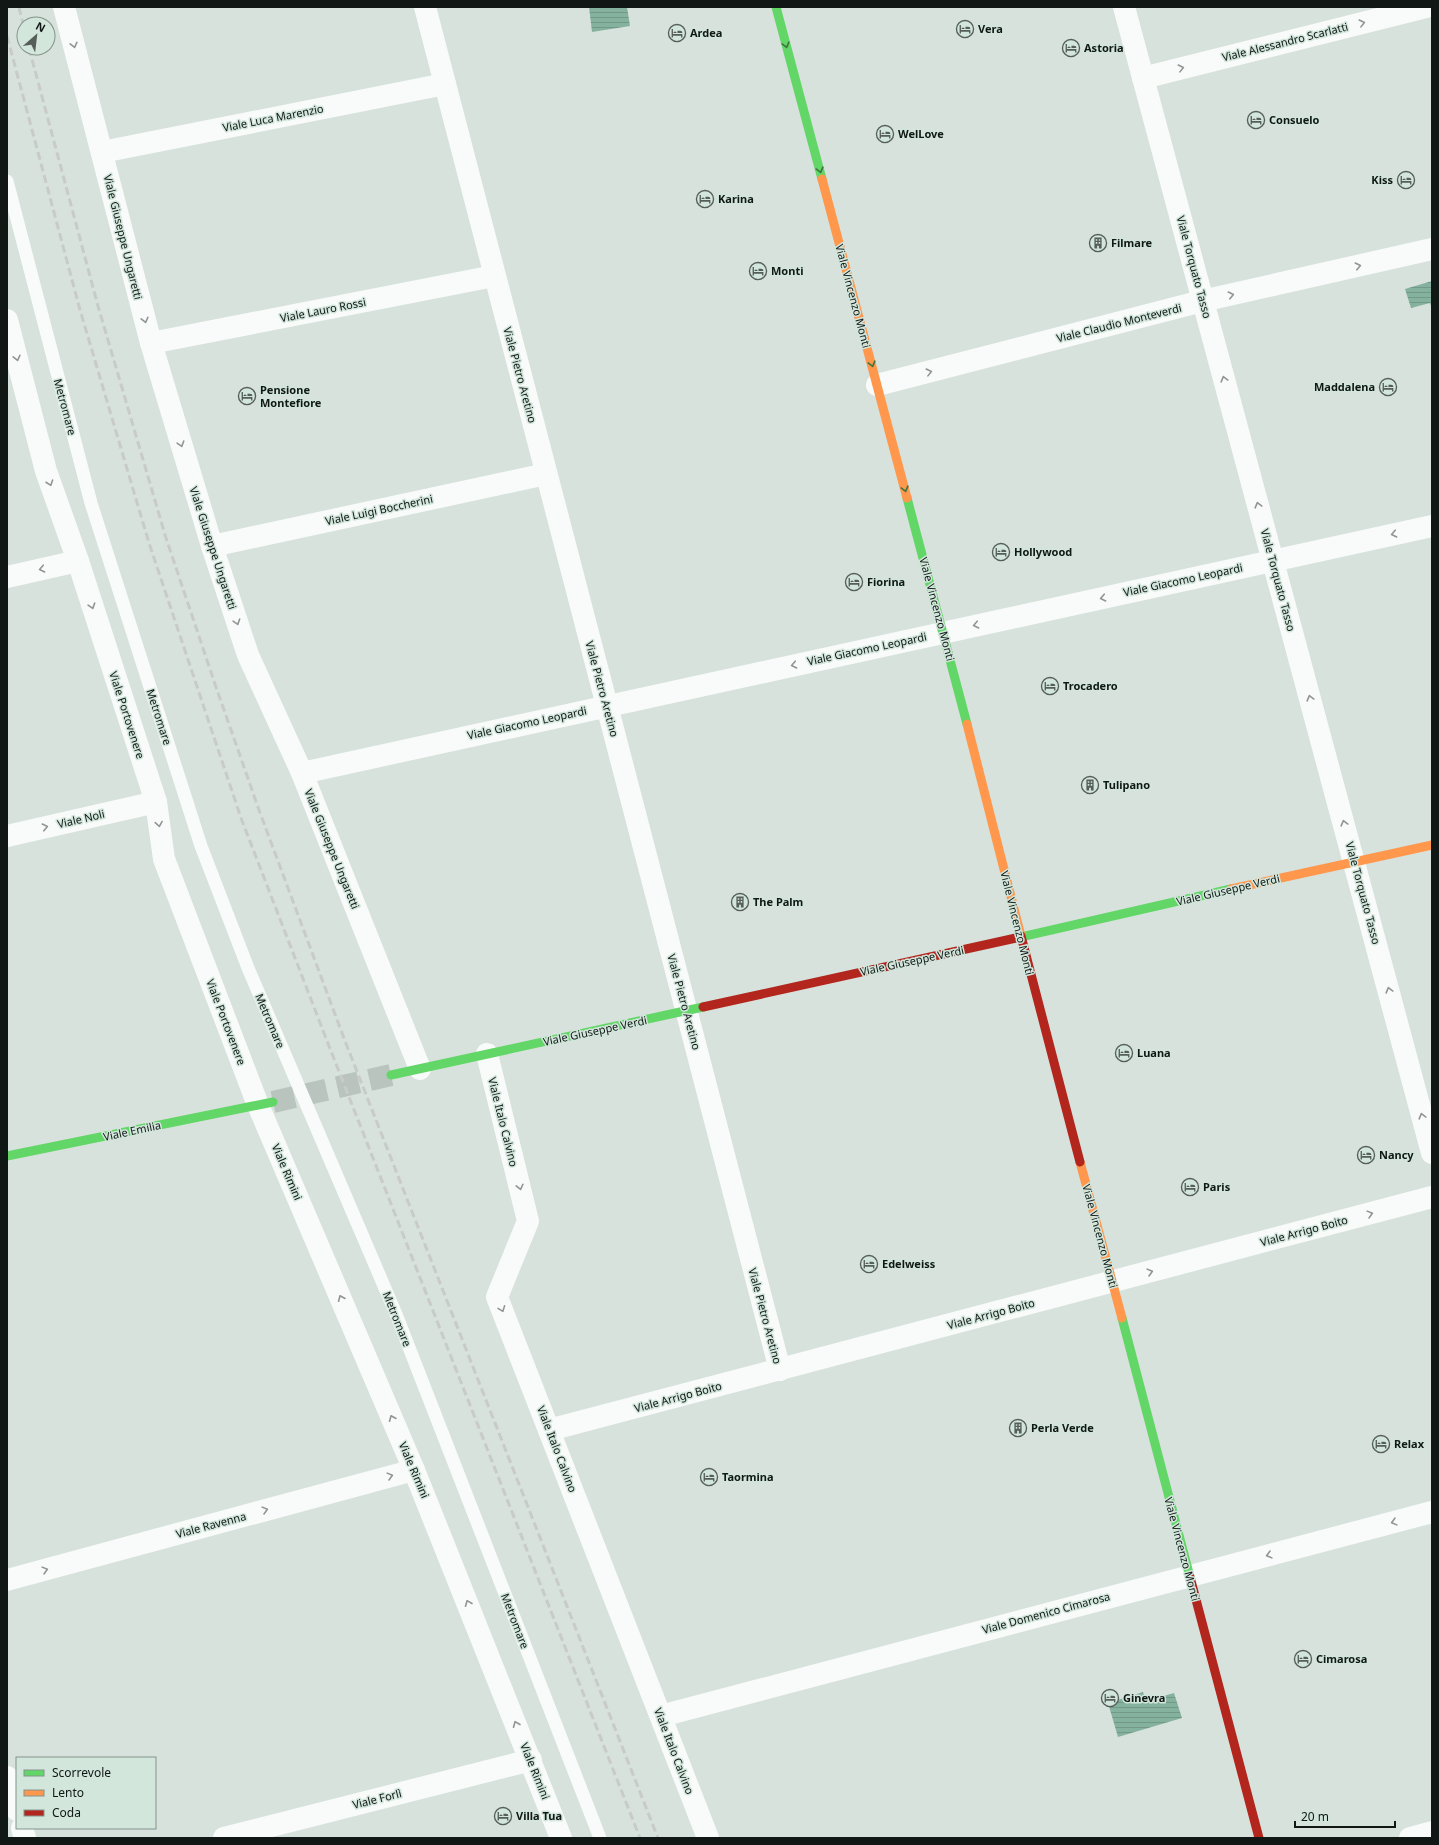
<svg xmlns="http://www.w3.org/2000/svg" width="1439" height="1845" viewBox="0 0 1439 1845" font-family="'Noto Sans',sans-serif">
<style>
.water{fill:url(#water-rules)}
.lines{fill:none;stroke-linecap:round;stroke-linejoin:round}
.secondary-tunnel{stroke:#b9c4be;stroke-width:22;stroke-dasharray:22 11;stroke-linecap:butt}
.lane{stroke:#f9fbfa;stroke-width:13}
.street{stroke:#f9fbfa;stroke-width:22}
.fast{stroke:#63d668;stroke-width:9}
.slow{stroke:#ff974d;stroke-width:9}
.jam{stroke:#b3261e;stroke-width:9}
.rail{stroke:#c8cbc9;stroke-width:3;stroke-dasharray:8 4;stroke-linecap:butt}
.oneway{stroke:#909492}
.oneway2{stroke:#3a763e}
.labels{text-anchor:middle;stroke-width:3;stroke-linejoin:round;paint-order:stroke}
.poi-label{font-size:11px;font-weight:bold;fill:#101714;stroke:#d2e6dc;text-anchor:start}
.street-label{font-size:11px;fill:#101714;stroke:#d2e6dc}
</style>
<defs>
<pattern id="water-rules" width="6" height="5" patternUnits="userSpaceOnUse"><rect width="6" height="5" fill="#85b29e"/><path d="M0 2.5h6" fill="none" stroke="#729887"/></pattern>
</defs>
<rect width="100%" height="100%" fill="#d7e2dc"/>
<!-- water -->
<g class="water">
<polygon points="589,7 627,7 630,26 592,32"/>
<polygon points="1432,281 1432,309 1430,303 1411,308 1405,289"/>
<polygon points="1143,1692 1146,1701 1174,1693 1182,1718 1118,1737 1108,1703"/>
</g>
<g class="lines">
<!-- secondary-tunnel -->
<polyline class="secondary-tunnel" points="273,1102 391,1075"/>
<!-- lane -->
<polyline class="lane" points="7,181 91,503 201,846 248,968 396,1314 600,1838"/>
<!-- street -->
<g class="street">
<polyline points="64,7 151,343 212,546 248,655 302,773 420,1069"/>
<polyline points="425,7 780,1370"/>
<polyline points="1124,7 1432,1153"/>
<polyline points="1143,78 1426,7"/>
<polyline points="102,152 445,84"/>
<polyline points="7,320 46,471 78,561 156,802 164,859 258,1105 414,1470 561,1838"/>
<polyline points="151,343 494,276"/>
<polyline points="877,385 1202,301 1432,249"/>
<polyline points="212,546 546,474"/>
<polyline points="7,577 78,561"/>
<polyline points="302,773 1432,526"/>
<polyline points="7,836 156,802"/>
<polyline points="487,1054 528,1221 497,1297 708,1838"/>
<polyline points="549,1430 1432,1197"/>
<polyline points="7,1580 414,1470"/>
<polyline points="661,1716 1432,1512"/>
<polyline points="7,1777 17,1810"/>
<polyline points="22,1828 25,1838"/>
<polyline points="224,1838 531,1760"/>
<polyline points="1410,1838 1432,1832"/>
</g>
<!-- fast -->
<g class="fast">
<polyline points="776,7 822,179"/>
<polyline points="907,498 967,724"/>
<polyline points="1016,938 1231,889"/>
<polyline points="391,1075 703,1007"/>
<polyline points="7,1156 273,1102"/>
<polyline points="1122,1318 1190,1577"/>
</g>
<!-- slow -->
<g class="slow">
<polyline points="822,179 907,498"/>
<polyline points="967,724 1021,936"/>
<polyline points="1231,889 1432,845"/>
<polyline points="1080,1162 1122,1318"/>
</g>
<!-- jam -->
<g class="jam">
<polyline points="1021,936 1080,1162"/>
<polyline points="703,1007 1016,938"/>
<polyline points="1190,1577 1259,1838"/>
</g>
<!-- rail -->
<g class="rail">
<polyline points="19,7 24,28"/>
<polyline points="7,36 80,310 149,543 241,818 329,1046 640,1838"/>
<polyline points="29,48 98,306 166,538 216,687 259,810 345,1041 658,1838"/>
</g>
</g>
<!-- one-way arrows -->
<defs><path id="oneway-chevron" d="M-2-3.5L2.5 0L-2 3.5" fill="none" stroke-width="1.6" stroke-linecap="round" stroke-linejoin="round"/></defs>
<g class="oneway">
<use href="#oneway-chevron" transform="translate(1362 23) rotate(-14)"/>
<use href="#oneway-chevron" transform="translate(74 45) rotate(76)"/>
<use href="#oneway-chevron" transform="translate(1181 68) rotate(-14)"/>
<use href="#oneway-chevron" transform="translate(1358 266) rotate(-13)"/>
<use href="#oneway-chevron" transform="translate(1231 295) rotate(-13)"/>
<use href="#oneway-chevron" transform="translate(145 320) rotate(76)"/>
<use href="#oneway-chevron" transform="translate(17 358) rotate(76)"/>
<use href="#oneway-chevron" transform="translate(929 372) rotate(-14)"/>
<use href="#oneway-chevron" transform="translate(1224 379) rotate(-105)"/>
<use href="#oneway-chevron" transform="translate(181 444) rotate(73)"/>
<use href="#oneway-chevron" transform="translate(50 483) rotate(71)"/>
<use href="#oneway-chevron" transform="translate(1258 505) rotate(-105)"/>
<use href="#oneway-chevron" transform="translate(1394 534) rotate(168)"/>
<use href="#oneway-chevron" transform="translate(42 569) rotate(168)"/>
<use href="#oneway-chevron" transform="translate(1103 598) rotate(168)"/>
<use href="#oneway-chevron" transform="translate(92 606) rotate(72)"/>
<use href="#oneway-chevron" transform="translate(237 622) rotate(72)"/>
<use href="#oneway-chevron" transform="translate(976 625) rotate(168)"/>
<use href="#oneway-chevron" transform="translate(794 665) rotate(168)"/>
<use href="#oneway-chevron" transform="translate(1310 698) rotate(-105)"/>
<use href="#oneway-chevron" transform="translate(1344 823) rotate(-105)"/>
<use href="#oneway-chevron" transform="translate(159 824) rotate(81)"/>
<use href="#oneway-chevron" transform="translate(45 827) rotate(-13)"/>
<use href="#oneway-chevron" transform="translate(1389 990) rotate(-105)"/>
<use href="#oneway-chevron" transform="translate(1422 1116) rotate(-105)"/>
<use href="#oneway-chevron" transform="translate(520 1187) rotate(76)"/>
<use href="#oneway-chevron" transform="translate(1370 1214) rotate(-15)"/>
<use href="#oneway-chevron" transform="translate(1150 1272) rotate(-15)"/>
<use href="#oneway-chevron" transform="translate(341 1298) rotate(-113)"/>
<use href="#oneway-chevron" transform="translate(502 1309) rotate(69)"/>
<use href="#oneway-chevron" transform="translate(392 1418) rotate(-113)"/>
<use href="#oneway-chevron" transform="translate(390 1476) rotate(-15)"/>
<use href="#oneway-chevron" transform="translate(265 1510) rotate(-15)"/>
<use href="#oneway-chevron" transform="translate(1394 1522) rotate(165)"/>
<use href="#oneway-chevron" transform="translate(1269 1555) rotate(165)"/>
<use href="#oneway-chevron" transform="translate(45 1570) rotate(-15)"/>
<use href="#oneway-chevron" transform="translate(468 1603) rotate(-112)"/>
<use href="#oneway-chevron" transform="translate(516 1724) rotate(-112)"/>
</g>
<g class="oneway2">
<use href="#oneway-chevron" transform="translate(786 45) rotate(75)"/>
<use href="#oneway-chevron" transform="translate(820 170) rotate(75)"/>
<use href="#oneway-chevron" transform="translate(872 364) rotate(75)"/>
<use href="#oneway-chevron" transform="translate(905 489) rotate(75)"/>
</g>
<!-- icons -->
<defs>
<g id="hotel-ring" transform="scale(0.9)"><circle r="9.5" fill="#d2e6dc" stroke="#565e5a" stroke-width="1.5"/><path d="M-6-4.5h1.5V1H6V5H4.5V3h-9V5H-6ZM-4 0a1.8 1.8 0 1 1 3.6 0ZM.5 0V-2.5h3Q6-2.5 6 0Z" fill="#565e5a"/></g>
<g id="building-ring" transform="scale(0.9)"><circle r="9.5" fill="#d2e6dc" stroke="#565e5a" stroke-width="1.5"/><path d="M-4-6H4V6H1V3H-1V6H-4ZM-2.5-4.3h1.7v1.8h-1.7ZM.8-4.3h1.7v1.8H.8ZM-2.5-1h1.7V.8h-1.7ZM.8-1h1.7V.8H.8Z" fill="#565e5a"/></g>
</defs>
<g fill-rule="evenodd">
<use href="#hotel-ring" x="965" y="29"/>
<use href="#hotel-ring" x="677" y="33"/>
<use href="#hotel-ring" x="1071" y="48"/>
<use href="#hotel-ring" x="1256" y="120"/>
<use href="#hotel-ring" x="885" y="134"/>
<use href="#hotel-ring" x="1406" y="180"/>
<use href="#hotel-ring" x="705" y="199"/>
<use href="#building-ring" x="1098" y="243"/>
<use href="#hotel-ring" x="758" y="271"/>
<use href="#hotel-ring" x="1388" y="387"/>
<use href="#hotel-ring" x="247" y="396"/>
<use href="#hotel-ring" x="1001" y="552"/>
<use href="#hotel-ring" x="854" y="582"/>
<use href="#hotel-ring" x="1050" y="686"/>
<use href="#building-ring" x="1090" y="785"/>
<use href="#building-ring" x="740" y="902"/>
<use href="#hotel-ring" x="1124" y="1053"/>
<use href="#hotel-ring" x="1366" y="1155"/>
<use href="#hotel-ring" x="1190" y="1187"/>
<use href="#hotel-ring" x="869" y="1264"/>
<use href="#building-ring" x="1018" y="1428"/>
<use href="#hotel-ring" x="1381" y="1444"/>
<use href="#hotel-ring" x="709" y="1477"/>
<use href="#hotel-ring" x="1303" y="1659"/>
<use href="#hotel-ring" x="1110" y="1698"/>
<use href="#hotel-ring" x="503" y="1816"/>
</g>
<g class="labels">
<!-- poi labels -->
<g class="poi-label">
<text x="978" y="33">Vera</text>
<text x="690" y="37">Ardea</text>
<text x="1084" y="52">Astoria</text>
<text x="1269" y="124">Consuelo</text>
<text x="898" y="138">WelLove</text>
<text x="1393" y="184" text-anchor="end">Kiss</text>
<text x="718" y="203">Karina</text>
<text x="1111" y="247">Filmare</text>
<text x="771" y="275">Monti</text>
<text x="1375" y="391" text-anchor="end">Maddalena</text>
<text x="260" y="394">Pensione<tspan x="260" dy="13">Montefiore</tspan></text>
<text x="1014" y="556">Hollywood</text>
<text x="867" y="586">Fiorina</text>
<text x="1063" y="690">Trocadero</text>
<text x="1103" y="789">Tulipano</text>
<text x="753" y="906">The Palm</text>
<text x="1137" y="1057">Luana</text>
<text x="1379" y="1159">Nancy</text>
<text x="1203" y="1191">Paris</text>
<text x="882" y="1268">Edelweiss</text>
<text x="1031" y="1432">Perla Verde</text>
<text x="1394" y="1448">Relax</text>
<text x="722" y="1481">Taormina</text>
<text x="1316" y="1663">Cimarosa</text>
<text x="1123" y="1702">Ginevra</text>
<text x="516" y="1820">Villa Tua</text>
</g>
<!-- street labels -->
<g class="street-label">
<text transform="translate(1285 42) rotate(-14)" y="4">Viale Alessandro Scarlatti</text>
<text transform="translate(273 118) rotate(-11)" y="4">Viale Luca Marenzio</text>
<text transform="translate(123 237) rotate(76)" y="4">Viale Giuseppe Ungaretti</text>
<text transform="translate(1194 267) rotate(75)" y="4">Viale Torquato Tasso</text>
<text transform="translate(853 296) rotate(75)" y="4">Viale Vincenzo Monti</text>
<text transform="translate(323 310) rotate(-11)" y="4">Viale Lauro Rossi</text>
<text transform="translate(1119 323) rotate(-14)" y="4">Viale Claudio Monteverdi</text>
<text transform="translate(520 375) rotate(75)" y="4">Viale Pietro Aretino</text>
<text transform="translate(65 407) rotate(75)" y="4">Metromare</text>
<text transform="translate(379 510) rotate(-12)" y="4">Viale Luigi Boccherini</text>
<text transform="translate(213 548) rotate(72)" y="4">Viale Giuseppe Ungaretti</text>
<text transform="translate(1183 580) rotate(-12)" y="4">Viale Giacomo Leopardi</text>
<text transform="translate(1278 580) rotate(75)" y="4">Viale Torquato Tasso</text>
<text transform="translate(937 609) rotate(75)" y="4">Viale Vincenzo Monti</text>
<text transform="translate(867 649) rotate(-12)" y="4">Viale Giacomo Leopardi</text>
<text transform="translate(602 689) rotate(75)" y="4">Viale Pietro Aretino</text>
<text transform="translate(127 715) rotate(72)" y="4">Viale Portovenere</text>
<text transform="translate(159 717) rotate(72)" y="4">Metromare</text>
<text transform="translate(527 723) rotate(-12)" y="4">Viale Giacomo Leopardi</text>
<text transform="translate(81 819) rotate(-13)" y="4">Viale Noli</text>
<text transform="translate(332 849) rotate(68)" y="4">Viale Giuseppe Ungaretti</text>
<text transform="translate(1228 890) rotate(-13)" y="4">Viale Giuseppe Verdi</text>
<text transform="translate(1363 893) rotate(75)" y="4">Viale Torquato Tasso</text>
<text transform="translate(1017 923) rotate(76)" y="4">Viale Vincenzo Monti</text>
<text transform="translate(912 961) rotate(-12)" y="4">Viale Giuseppe Verdi</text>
<text transform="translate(684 1002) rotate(75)" y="4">Viale Pietro Aretino</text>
<text transform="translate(270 1021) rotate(67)" y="4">Metromare</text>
<text transform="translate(226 1022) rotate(69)" y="4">Viale Portovenere</text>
<text transform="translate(595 1031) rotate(-12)" y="4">Viale Giuseppe Verdi</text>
<text transform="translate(503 1122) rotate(76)" y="4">Viale Italo Calvino</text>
<text transform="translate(132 1131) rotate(-12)" y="4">Viale Emilia</text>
<text transform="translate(287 1172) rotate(67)" y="4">Viale Rimini</text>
<text transform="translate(1304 1231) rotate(-15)" y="4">Viale Arrigo Boito</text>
<text transform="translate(1100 1236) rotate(75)" y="4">Viale Vincenzo Monti</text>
<text transform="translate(991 1314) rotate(-15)" y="4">Viale Arrigo Boito</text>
<text transform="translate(765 1316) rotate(75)" y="4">Viale Pietro Aretino</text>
<text transform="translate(397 1319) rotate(68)" y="4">Metromare</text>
<text transform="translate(678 1397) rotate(-15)" y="4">Viale Arrigo Boito</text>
<text transform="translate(557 1449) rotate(69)" y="4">Viale Italo Calvino</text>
<text transform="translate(414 1470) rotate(67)" y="4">Viale Rimini</text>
<text transform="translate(211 1525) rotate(-15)" y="4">Viale Ravenna</text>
<text transform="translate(1182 1549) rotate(75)" y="4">Viale Vincenzo Monti</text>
<text transform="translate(1046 1613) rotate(-15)" y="4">Viale Domenico Cimarosa</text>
<text transform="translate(515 1621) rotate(69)" y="4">Metromare</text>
<text transform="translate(674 1751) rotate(69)" y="4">Viale Italo Calvino</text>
<text transform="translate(535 1771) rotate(68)" y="4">Viale Rimini</text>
<text transform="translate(377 1799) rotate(-14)" y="4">Viale Forlì</text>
</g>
</g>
<!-- border -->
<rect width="1439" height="1845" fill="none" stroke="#101714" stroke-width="16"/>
<!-- legend -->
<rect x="16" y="1757" width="140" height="72" fill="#d2e6dc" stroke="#84938c"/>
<rect x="24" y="1770" width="20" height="6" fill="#63d668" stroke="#84938c"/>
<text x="52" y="1777" font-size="12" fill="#101714">Scorrevole</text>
<rect x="24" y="1790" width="20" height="6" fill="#ff974d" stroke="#84938c"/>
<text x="52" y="1797" font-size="12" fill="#101714">Lento</text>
<rect x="24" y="1810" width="20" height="6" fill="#b3261e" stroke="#84938c"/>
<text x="52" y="1817" font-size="12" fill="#101714">Coda</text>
<!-- north arrow -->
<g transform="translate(36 36) rotate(28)"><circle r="19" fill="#d2e6dc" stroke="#84938c"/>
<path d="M0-3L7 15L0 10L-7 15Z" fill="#565e5a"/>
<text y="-6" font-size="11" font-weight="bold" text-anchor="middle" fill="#101714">N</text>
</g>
<!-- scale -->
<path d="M1295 1821v6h100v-6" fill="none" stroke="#101714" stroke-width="2"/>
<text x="1301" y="1821" font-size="12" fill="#101714" stroke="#d2e6dc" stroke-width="3" paint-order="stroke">20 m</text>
</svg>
